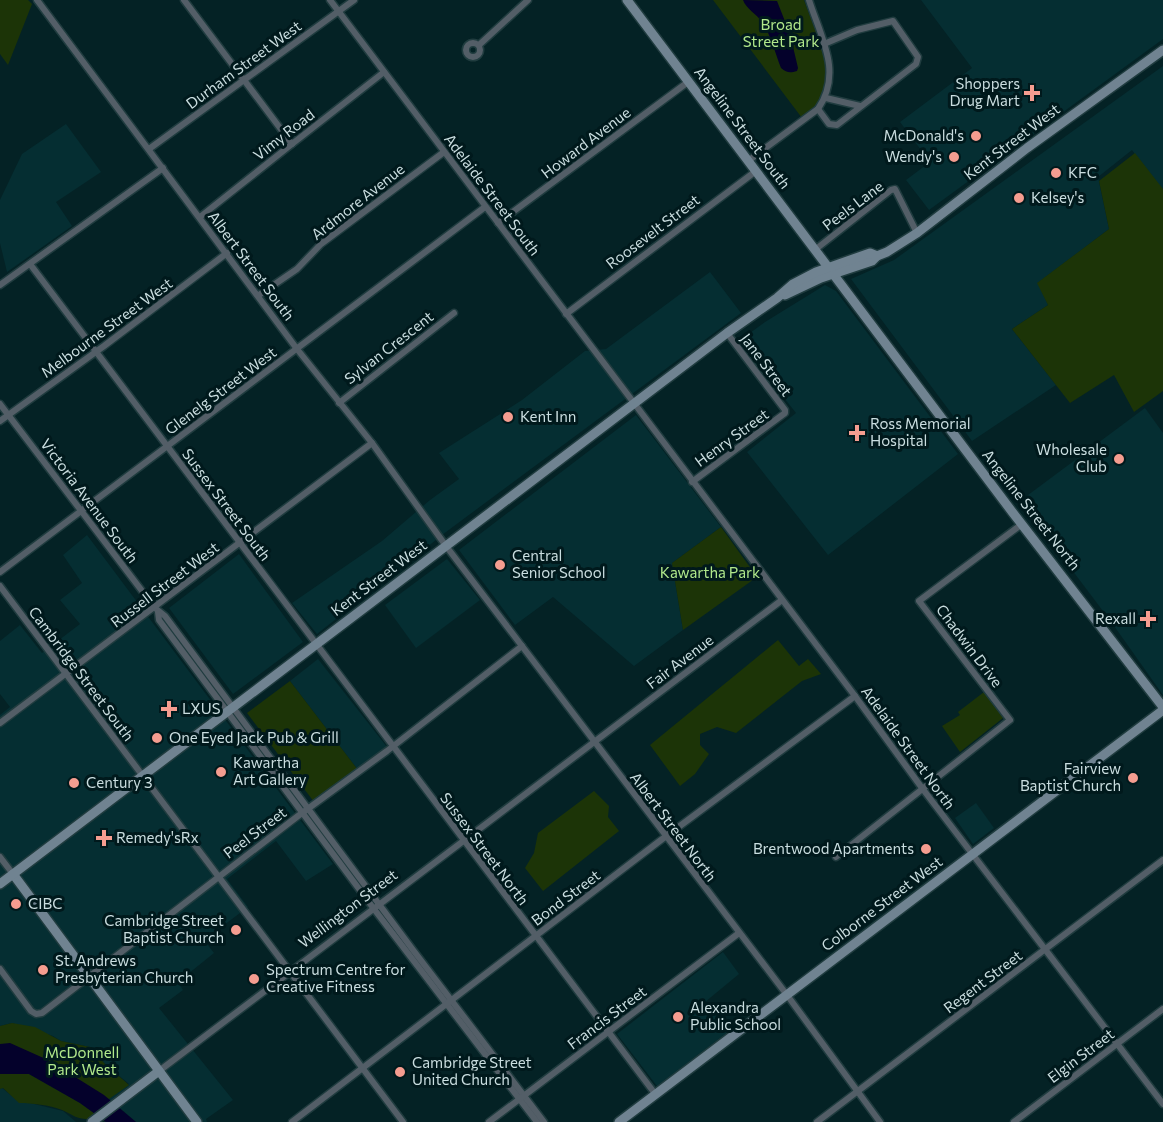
<svg xmlns="http://www.w3.org/2000/svg" width="1163" height="1122" viewBox="0 0 1163 1122" font-family="Commissioner,sans-serif">
<style>
.built{fill:#052e32}
.green{fill:#1c3407}
.water{fill:#04012b}
.lines{fill:none;stroke-linecap:round;stroke-linejoin:round}
.street-casing{stroke:#203c3f;stroke-width:9}
.secondary-casing{stroke:#203c3f;stroke-width:12}
.street{stroke:#535e67;stroke-width:6}
.secondary{stroke:#708391;stroke-width:9}
.poi-dot{fill:#f59d90;stroke:#00191c;stroke-width:2}
.labels{text-anchor:middle;stroke-width:6;stroke-linejoin:round;paint-order:stroke}
.park-label{font-size:15px;fill:#b0e88b;stroke:#00191c}
.street-label{font-size:15px;fill:#cadee0;stroke:#00191c}
.poi-label{font-size:15px;fill:#cadee0;stroke:#00191c;text-anchor:start}
</style>
<rect width="100%" height="100%" fill="#042225"/>
<!-- built -->
<g class="built">
<polygon points="921,0 1163,0 1163,39 929,210 906,180 930,162 900,122 972,68"/>
<polygon points="1163,66 1163,193 1132,150 1098,177 1109,229 1038,283 1048,305 1012,329 1056,385 972,441 851,279 894,260"/>
<polygon points="66,124 101,172 56,202 72,226 7,272 0,243 0,200 22,154"/>
<polygon points="710,272 741,313 446,532 317,634 292,603 382,541 430,500 459,479 439,453 522,400 585,351 606,349"/>
<polygon points="825,285 836,291 958,454 828,555 747,452 796,413 739,341 765,322"/>
<polygon points="1145,408 1163,433 1163,695 1112,623 1020,501"/>
<polygon points="636,415 721,527 672,563 683,630 634,666 553,597 515,625 459,550"/>
<polygon points="87,535 333,864 306,881 276,841 227,879 248,907 204,940 214,953 178,982 183,990 159,1008 233,1100 206,1119 207,1122 136,1122 109,1099 129,1084 105,1064 90,1047 61,1041 53,1036 12,1023 0,1026 0,715 10,707 0,694 0,641 20,625 42,653 80,624 60,600 82,583 63,555"/>
<polygon points="239,554 303,642 233,694 169,608"/>
<polygon points="447,559 480,600 416,648 385,605"/>
<polygon points="318,659 387,747 358,770 290,681"/>
<polygon points="976,803 994,828 973,844 955,818"/>
<polygon points="723,952 739,974 705,1002 728,1032 657,1086 617,1034"/>
<polygon points="2,1088 19,1102 30,1103 63,1111 76,1122 0,1122 0,1089"/>
</g>
<!-- green -->
<g class="green">
<polygon points="0,0 28,0 32,4 8,65 0,54"/>
<path d="M713,0h91c9,26 30,68 20,94 -4,10 -14,17 -22,24z"/>
<polygon points="1135,153 1163,189 1163,391 1134,412 1114,375 1070,403 1012,329 1048,305 1037,283 1109,229 1099,181"/>
<polygon points="721,527 757,577 683,630 672,563"/>
<polygon points="778,640 799,666 808,659 821,674 802,681 736,733 717,727 700,734 700,745 709,754 695,774 680,786 650,745"/>
<polygon points="290,681 358,770 314,802 247,713"/>
<polygon points="984,692 1003,718 960,752 942,726 960,715 958,712"/>
<polygon points="594,791 609,806 608,817 619,831 543,891 525,868 534,853 538,833"/>
<polygon points="12,1023 35,1027 61,1041 90,1047 105,1064 129,1085 109,1099 10,1044 0,1044 0,1026"/>
<path d="M0,1074h29l51,29 20,14c-20,5 -23,0 -38,-7 -13,-5 -30,-7 -43,-7l-16,-15 -3,1z"/>
</g>
<!-- water -->
<g class="water">
<path d="M743,0l34,1 13,33 8,34 -1,3c-7,2 -10,2 -16,-3 -6,-15 -10,-33 -19,-46 -5,-8 -16,-13 -19,-22z"/>
<polygon points="10,1043 48,1060 104,1095 136,1122 106,1122 80,1103 29,1074 0,1074 0,1044"/>
</g>
<g class="lines">
<!-- street casing -->
<g class="street-casing">
<g id="street">
<polyline points="37,0 297,349 372,443 446,546 787,995 880,1122"/>
<polyline points="184,0 292,144"/>
<polyline points="330,0 855,696 922,788 1163,1104"/>
<circle cx="473" cy="50" r="7"/>
<polyline points="479,45 528,0"/>
<polyline points="826,98 860,106"/>
<polyline points="818,109 829,124 837,125 916,64 918,57 893,21 857,30 824,44"/>
<polyline points="149,149 354,0"/>
<path d="M748,161l70,-52c25,-37 3,-71 -9,-109"/>
<polyline points="200,217 292,144 384,72"/>
<polyline points="498,223 688,82"/>
<polyline points="816,249 891,190 895,189 917,233"/>
<polyline points="30,264 656,1095"/>
<polyline points="0,285 163,168"/>
<polyline points="259,295 297,269 321,244 444,152"/>
<polyline points="566,314 756,171"/>
<polyline points="339,403 454,313"/>
<polyline points="0,404 155,608 165,616 413,950 544,1122"/>
<polyline points="0,421 104,346 227,253"/>
<polyline points="692,482 785,413 785,410 727,333"/>
<polyline points="0,572 485,207"/>
<polyline points="0,586 403,1122"/>
<polyline points="158,612 159,620 374,909 537,1122"/>
<polyline points="0,723 372,443"/>
<polyline points="0,857 13,874"/>
<polyline points="836,857 1010,720 919,601 1022,524"/>
<polyline points="0,969 31,1011 36,1014 42,1013 298,816 387,751 522,646"/>
<polyline points="159,1071 782,600"/>
<polyline points="292,1122 661,840 855,696"/>
<polyline points="489,1122 739,933"/>
<polyline points="817,1122 1163,860"/>
<polyline points="1014,1122 1163,1009"/>
</g>
</g>
<!-- secondary casing -->
<g class="secondary-casing">
<g id="secondary">
<polyline points="627,0 1013,513 1163,707"/>
<polyline points="785,295 821,278 872,261 877,256 887,252 917,233 1027,148 1163,50"/>
<polyline points="13,874 197,1122"/>
<polyline points="0,884 727,333 777,298 793,284 816,272 870,253 877,256"/>
<polyline points="92,1122 159,1071"/>
<polyline points="619,1122 1163,710"/>
</g>
</g>
<!-- street -->
<use href="#street" class="street"/>
<!-- secondary -->
<use href="#secondary" class="secondary"/>
</g>
<!-- markers -->
<g class="poi-dot">
<path d="M1029 84h6v6h6v6h-6v6h-6v-6h-6v-6h6z"/>
<circle cx="976" cy="136" r="6"/>
<circle cx="954" cy="157" r="6"/>
<circle cx="1056" cy="173" r="6"/>
<circle cx="1019" cy="198" r="6"/>
<circle cx="508" cy="417" r="6"/>
<path d="M854 424h6v6h6v6h-6v6h-6v-6h-6v-6h6z"/>
<circle cx="1119" cy="459" r="6"/>
<circle cx="500" cy="565" r="6"/>
<path d="M1145 610h6v6h6v6h-6v6h-6v-6h-6v-6h6z"/>
<path d="M166 700h6v6h6v6h-6v6h-6v-6h-6v-6h6z"/>
<circle cx="157" cy="738" r="6"/>
<circle cx="221" cy="772" r="6"/>
<circle cx="1133" cy="778" r="6"/>
<circle cx="74" cy="783" r="6"/>
<path d="M101 829h6v6h6v6h-6v6h-6v-6h-6v-6h6z"/>
<circle cx="926" cy="849" r="6"/>
<circle cx="16" cy="904" r="6"/>
<circle cx="236" cy="930" r="6"/>
<circle cx="43" cy="970" r="6"/>
<circle cx="254" cy="979" r="6"/>
<circle cx="678" cy="1017" r="6"/>
<circle cx="400" cy="1072" r="6"/>
</g>
<g class="labels">
<!-- park labels -->
<g class="park-label">
<text x="781" y="30">Broad<tspan x="781" dy="17">Street Park</tspan></text>
<text x="710" y="578">Kawartha Park</text>
<text x="82" y="1058">McDonnell<tspan x="82" dy="17">Park West</tspan></text>
</g>
<!-- street labels -->
<g class="street-label">
<text transform="translate(244 65) rotate(-36)" y="5">Durham Street West</text>
<text transform="translate(742 128) rotate(53)" y="5">Angeline Street South</text>
<text transform="translate(284 135) rotate(-38)" y="5">Vimy Road</text>
<text transform="translate(1012 142) rotate(-37)" y="5">Kent Street West</text>
<text transform="translate(586 143) rotate(-37)" y="5">Howard Avenue</text>
<text transform="translate(492 195) rotate(53)" y="5">Adelaide Street South</text>
<text transform="translate(358 202) rotate(-38)" y="5">Ardmore Avenue</text>
<text transform="translate(853 206) rotate(-37)" y="5">Peels Lane</text>
<text transform="translate(653 232) rotate(-37)" y="5">Roosevelt Street</text>
<text transform="translate(251 266) rotate(53)" y="5">Albert Street South</text>
<text transform="translate(107 328) rotate(-36)" y="5">Melbourne Street West</text>
<text transform="translate(389 348) rotate(-38)" y="5">Sylvan Crescent</text>
<text transform="translate(766 365) rotate(53)" y="5">Jane Street</text>
<text transform="translate(221 391) rotate(-37)" y="5">Glenelg Street West</text>
<text transform="translate(732 438) rotate(-36)" y="5">Henry Street</text>
<text transform="translate(89 501) rotate(53)" y="5">Victoria Avenue South</text>
<text transform="translate(226 505) rotate(53)" y="5">Sussex Street South</text>
<text transform="translate(1031 510) rotate(52)" y="5">Angeline Street North</text>
<text transform="translate(379 578) rotate(-37)" y="5">Kent Street West</text>
<text transform="translate(165 585) rotate(-37)" y="5">Russell Street West</text>
<text transform="translate(969 646) rotate(53)" y="5">Chadwin Drive</text>
<text transform="translate(680 662) rotate(-37)" y="5">Fair Avenue</text>
<text transform="translate(81 674) rotate(53)" y="5">Cambridge Street South</text>
<text transform="translate(908 748) rotate(54)" y="5">Adelaide Street North</text>
<text transform="translate(673 827) rotate(53)" y="5">Albert Street North</text>
<text transform="translate(255 833) rotate(-37)" y="5">Peel Street</text>
<text transform="translate(484 849) rotate(53)" y="5">Sussex Street North</text>
<text transform="translate(566 898) rotate(-37)" y="5">Bond Street</text>
<text transform="translate(882 904) rotate(-37)" y="5">Colborne Street West</text>
<text transform="translate(348 909) rotate(-37)" y="5">Wellington Street</text>
<text transform="translate(983 982) rotate(-37)" y="5">Regent Street</text>
<text transform="translate(607 1018) rotate(-37)" y="5">Francis Street</text>
<text transform="translate(1081 1056) rotate(-37)" y="5">Elgin Street</text>
</g>
<!-- poi labels -->
<g class="poi-label">
<text x="1020" y="89" text-anchor="end">Shoppers<tspan x="1020" dy="17">Drug Mart</tspan></text>
<text x="964" y="141" text-anchor="end">McDonald's</text>
<text x="942" y="162" text-anchor="end">Wendy's</text>
<text x="1068" y="178">KFC</text>
<text x="1031" y="203">Kelsey's</text>
<text x="520" y="422">Kent Inn</text>
<text x="870" y="429">Ross Memorial<tspan x="870" dy="17">Hospital</tspan></text>
<text x="1107" y="455" text-anchor="end">Wholesale<tspan x="1107" dy="17">Club</tspan></text>
<text x="512" y="561">Central<tspan x="512" dy="17">Senior School</tspan></text>
<text x="1136" y="624" text-anchor="end">Rexall</text>
<text x="182" y="714">LXUS</text>
<text x="169" y="743">One Eyed Jack Pub &amp; Grill</text>
<text x="233" y="768">Kawartha<tspan x="233" dy="17">Art Gallery</tspan></text>
<text x="1121" y="774" text-anchor="end">Fairview<tspan x="1121" dy="17">Baptist Church</tspan></text>
<text x="86" y="788">Century 3</text>
<text x="116" y="843">Remedy'sRx</text>
<text x="914" y="854" text-anchor="end">Brentwood Apartments</text>
<text x="28" y="909">CIBC</text>
<text x="224" y="926" text-anchor="end">Cambridge Street<tspan x="224" dy="17">Baptist Church</tspan></text>
<text x="55" y="966">St. Andrews<tspan x="55" dy="17">Presbyterian Church</tspan></text>
<text x="266" y="975">Spectrum Centre for<tspan x="266" dy="17">Creative Fitness</tspan></text>
<text x="690" y="1013">Alexandra<tspan x="690" dy="17">Public School</tspan></text>
<text x="412" y="1068">Cambridge Street<tspan x="412" dy="17">United Church</tspan></text>
</g>
</g>
</svg>
